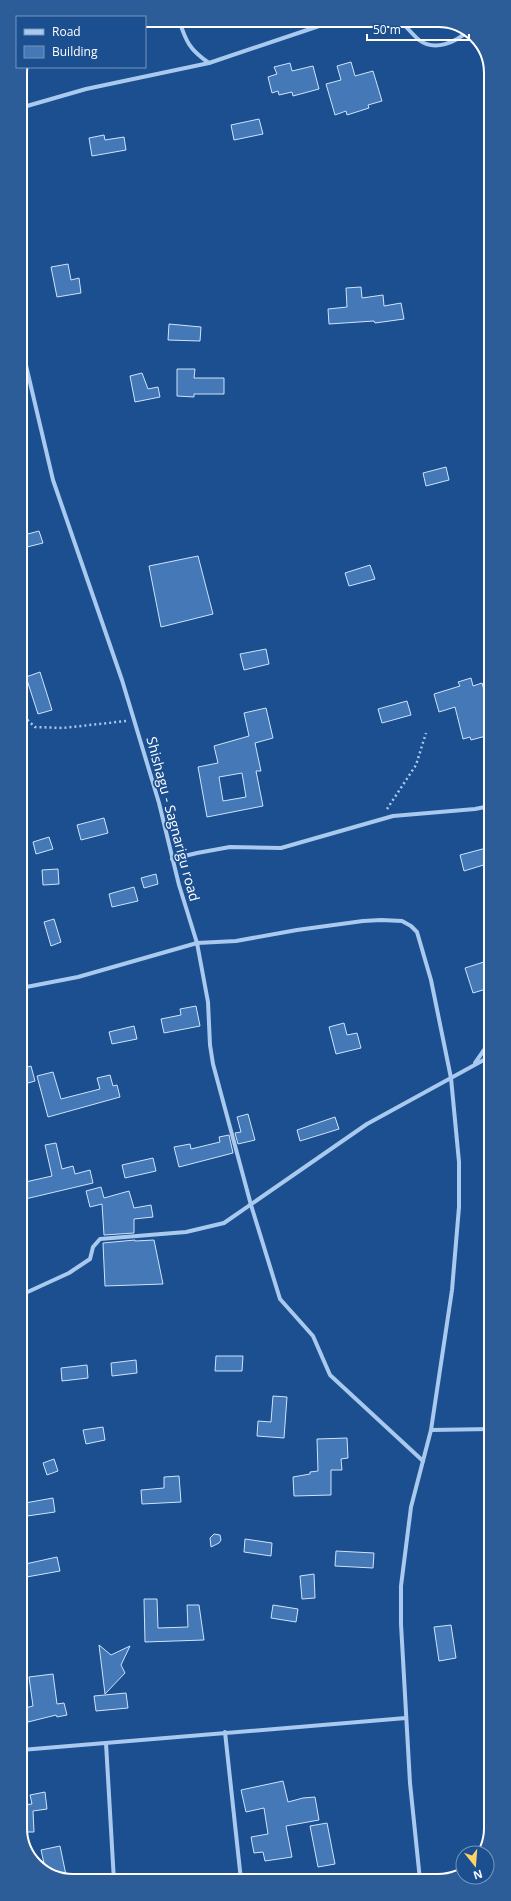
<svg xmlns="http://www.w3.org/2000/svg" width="511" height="1901" viewBox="0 0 511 1901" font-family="'Open Sans',sans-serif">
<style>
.building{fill:#4478b7;stroke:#cfe3fa;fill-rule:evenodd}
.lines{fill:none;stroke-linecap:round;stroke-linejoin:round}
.path{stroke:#a9c9ee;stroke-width:2.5;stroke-dasharray:2 3;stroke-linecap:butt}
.minor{stroke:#a9c9ee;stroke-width:4}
.labels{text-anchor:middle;stroke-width:3.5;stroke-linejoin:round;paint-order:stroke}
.street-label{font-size:14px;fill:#fff;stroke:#1b4f8f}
.rim{fill:none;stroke:#fff;stroke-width:2}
</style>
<rect width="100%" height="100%" fill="#1b4f8f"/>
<!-- building -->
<g class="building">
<polygon points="351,62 355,76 373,71 382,101 368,105 369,108 347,115 346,111 335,115 326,84 341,80 337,66"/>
<polygon points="290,63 292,71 313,66 319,89 293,96 292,92 279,95 278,91 272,93 268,77 277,74 274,67"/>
<polygon points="259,119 263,134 234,140 231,125"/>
<polygon points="104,135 105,140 124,137 126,150 92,156 89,138"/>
<polygon points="68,264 71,280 79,278 81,293 57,297 51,267"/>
<polygon points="361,287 362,298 383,295 384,306 401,303 404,319 375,323 374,321 329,324 328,309 347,307 346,288"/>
<polygon points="169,324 201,327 200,341 168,340"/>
<polygon points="177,369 195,369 194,378 224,378 224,394 194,394 194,397 177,396"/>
<polygon points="142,373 148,389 158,387 160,397 135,402 130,376"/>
<polygon points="446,467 449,480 426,486 423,473"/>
<polygon points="39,531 43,543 27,547 24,535"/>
<polygon points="198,556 213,614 161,627 149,566"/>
<polygon points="370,565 375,579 349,586 345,573"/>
<polygon points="266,649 269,664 244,670 240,654"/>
<polygon points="40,672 52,710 38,714 26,677"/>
<polygon points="471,678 473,686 482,683 490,710 490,730 485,731 486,736 471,740 470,737 463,739 455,707 439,712 434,694 460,686 458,682"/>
<polygon points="407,701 411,715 382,723 378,709"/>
<path d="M266,708l7,30 -18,5 6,28h-5l7,35 -56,11 -9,-50 20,-4 -4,-17 35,-10 -5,-23zM242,773l4,24 -23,4 -4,-24z"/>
<polygon points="104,818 108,833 81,840 77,825"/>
<polygon points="49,837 53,849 36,854 33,842"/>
<polygon points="490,847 490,863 464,871 460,855"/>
<polygon points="58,869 59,884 43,885 42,870"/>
<polygon points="156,874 158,884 144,888 141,878"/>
<polygon points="134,887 138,901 112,907 109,894"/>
<polygon points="54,919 61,942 51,946 44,922"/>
<polygon points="490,960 490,980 484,982 486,989 473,993 465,968"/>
<polygon points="196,1006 200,1026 164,1033 161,1019 181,1015 180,1009"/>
<polygon points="344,1023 347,1035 357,1033 361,1048 336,1054 329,1027"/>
<polygon points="134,1026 137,1039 112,1044 109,1032"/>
<polygon points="31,1066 35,1081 21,1085 21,1069"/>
<polygon points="53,1072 61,1099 100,1089 97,1078 110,1075 113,1086 117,1085 120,1097 48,1117 37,1076"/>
<polygon points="248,1114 255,1140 238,1144 235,1133 241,1132 237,1117"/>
<polygon points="335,1117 339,1129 300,1141 297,1130"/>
<polygon points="229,1135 233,1153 179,1167 174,1147 190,1144 191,1149 220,1142 219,1137"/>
<polygon points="56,1143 62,1169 73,1166 75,1174 90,1170 93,1183 21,1200 21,1183 52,1176 45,1145"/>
<polygon points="153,1158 156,1171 125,1178 122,1165"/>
<polygon points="101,1187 104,1198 129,1191 134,1208 151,1205 153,1217 134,1219 134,1233 104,1235 102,1204 90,1207 86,1191"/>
<polygon points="135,1240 135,1241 154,1240 163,1284 105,1286 103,1243"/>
<polygon points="216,1356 243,1356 242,1371 215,1371"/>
<polygon points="136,1360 137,1373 112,1376 111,1363"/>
<polygon points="87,1365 88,1378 62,1381 61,1368"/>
<polygon points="273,1396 287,1397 284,1438 257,1436 258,1421 271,1422"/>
<polygon points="103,1427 105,1440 86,1444 83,1430"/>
<polygon points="347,1438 348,1458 341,1459 342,1470 331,1470 331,1495 294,1496 293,1477 310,1474 310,1472 318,1471 317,1439"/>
<polygon points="54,1459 58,1471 47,1475 43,1463"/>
<polygon points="179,1476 181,1502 142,1504 141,1490 164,1488 164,1477"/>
<polygon points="53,1498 55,1512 27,1516 25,1503"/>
<polygon points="214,1534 220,1535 221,1540 219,1543 211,1547 210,1538"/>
<polygon points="245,1539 272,1543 271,1556 244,1552"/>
<polygon points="336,1551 374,1553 373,1568 335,1566"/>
<polygon points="57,1557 60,1571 21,1578 21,1565"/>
<polygon points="314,1574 315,1598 302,1599 300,1576"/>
<polygon points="144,1599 157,1599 158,1628 188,1627 187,1605 199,1605 204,1640 145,1642"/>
<polygon points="273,1605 298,1609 296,1622 271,1618"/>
<polygon points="451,1625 456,1658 439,1661 434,1627"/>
<polygon points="99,1645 111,1655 130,1646 121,1665 125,1673 105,1694"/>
<polygon points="53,1674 57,1704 64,1703 67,1715 57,1717 56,1715 28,1722 25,1708 33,1706 29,1677"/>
<polygon points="126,1693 128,1708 96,1711 94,1696"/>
<polygon points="283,1781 288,1802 303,1798 315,1797 319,1820 286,1826 292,1857 265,1861 263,1852 254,1853 251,1837 268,1834 264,1808 246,1812 241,1790"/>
<polygon points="45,1792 47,1809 33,1811 34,1832 21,1832 21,1805 32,1804 30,1795"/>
<polygon points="327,1823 335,1864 318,1867 310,1826"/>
<polygon points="60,1846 66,1875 60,1877 46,1872 41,1850"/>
</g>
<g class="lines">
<!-- path -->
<g class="path">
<polyline points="20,713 35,727 63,728 126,721"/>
<polyline points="387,809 416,765 426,733"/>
</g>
<!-- minor -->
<g class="minor">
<path d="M179,20c7,22 11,30 30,43"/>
<path d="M399,20c7,6 13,14 20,20 16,12 37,2 49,-9"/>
<polyline points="20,108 86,89 209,63 337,20"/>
<polyline points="20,340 53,480 122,680 159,803 179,885 197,943 236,941 297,930 363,921 381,920 402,921 411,926 417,932 431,980 451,1078 459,1162 459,1207 452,1290 431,1430 411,1507 401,1586 401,1624 410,1783 420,1880"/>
<polyline points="172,859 197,853 230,847 281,848 393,816 475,809 490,806"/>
<polyline points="21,988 78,977 197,943 208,1002 210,1045 213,1064 251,1205 280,1299 313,1336 330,1375 423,1461"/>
<polyline points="475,1063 491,1040"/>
<polyline points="21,1295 69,1273 90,1259 93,1247 100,1239 186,1232 224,1223 367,1124 491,1056"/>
<polyline points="431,1430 491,1429"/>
<polyline points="225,1732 241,1880"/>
<polyline points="106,1743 114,1881"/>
<polyline points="21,1750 406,1718"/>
</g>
</g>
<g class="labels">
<!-- street labels -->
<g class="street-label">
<text transform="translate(173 819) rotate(75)" y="5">Shishagu - Sagnarigu road</text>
</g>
</g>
<!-- crop -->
<path d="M0 0H511V1901H0ZM73 27H438A46 46 0 0 1 484 73V1828A46 46 0 0 1 438 1874H73A46 46 0 0 1 27 1828V73A46 46 0 0 1 73 27Z" fill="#2d5d98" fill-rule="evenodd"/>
<path class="rim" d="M73 27H438A46 46 0 0 1 484 73V1828A46 46 0 0 1 438 1874H73A46 46 0 0 1 27 1828V73A46 46 0 0 1 73 27Z"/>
<!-- legend -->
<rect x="16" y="16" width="130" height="52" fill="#1b4f8f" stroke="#7695bc"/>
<rect x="24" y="29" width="20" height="6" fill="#a9c9ee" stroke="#7695bc"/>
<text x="52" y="36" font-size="12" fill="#ffffff">Road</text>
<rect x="24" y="46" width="20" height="12" fill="#4478b7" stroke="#7695bc"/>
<text x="52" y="56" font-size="12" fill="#ffffff">Building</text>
<!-- north arrow -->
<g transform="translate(475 1865) rotate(163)"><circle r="19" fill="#1b4f8f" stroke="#7695bc"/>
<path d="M0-3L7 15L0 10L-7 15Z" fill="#ffd166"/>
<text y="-6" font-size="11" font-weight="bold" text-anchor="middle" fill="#ffffff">N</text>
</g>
<!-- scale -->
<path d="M367 34v6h102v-6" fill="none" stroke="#ffffff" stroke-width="2"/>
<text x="373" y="34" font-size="12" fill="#ffffff" stroke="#1b4f8f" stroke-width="3" paint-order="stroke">50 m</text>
</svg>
